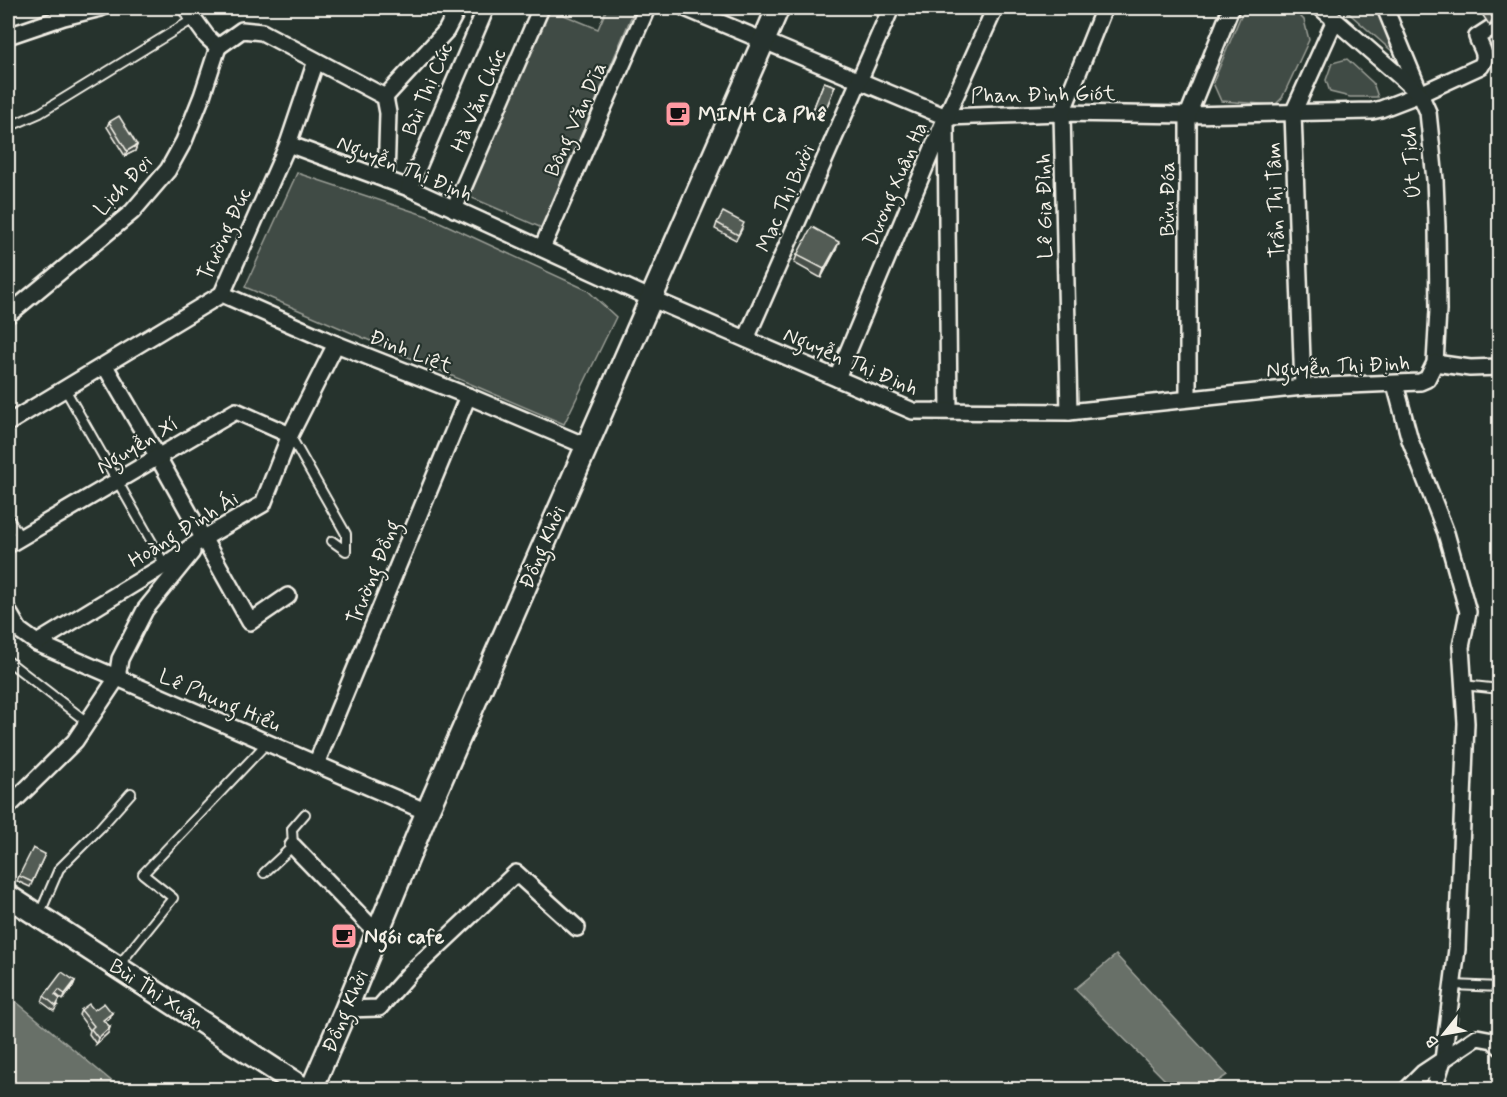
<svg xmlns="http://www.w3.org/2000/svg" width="1507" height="1097" viewBox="0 0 1507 1097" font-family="Mynerve,sans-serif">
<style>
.green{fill:#414b45;stroke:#9a9e96;stroke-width:1.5}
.water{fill:#676f68;stroke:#9fa39b;stroke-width:1.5}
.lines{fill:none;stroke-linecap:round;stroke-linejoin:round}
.lane-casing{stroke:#f4f1e8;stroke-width:12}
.street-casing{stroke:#f4f1e8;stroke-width:20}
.secondary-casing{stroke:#f4f1e8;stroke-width:26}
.lane{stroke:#26332d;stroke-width:8}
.street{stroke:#26332d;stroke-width:15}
.secondary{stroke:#26332d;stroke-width:21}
.wall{fill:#474f49;stroke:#f4f1e8;stroke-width:1.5}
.shaded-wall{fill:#39403c;stroke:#f4f1e8;stroke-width:1.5}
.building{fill:#525c55;stroke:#f4f1e8;stroke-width:1.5}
.labels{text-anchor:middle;stroke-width:4.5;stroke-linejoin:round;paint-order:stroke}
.street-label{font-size:21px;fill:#f4f1e8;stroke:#26332d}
.poi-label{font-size:21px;font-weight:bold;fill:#f4f1e8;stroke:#26332d;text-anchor:start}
</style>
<rect width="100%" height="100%" fill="#26332d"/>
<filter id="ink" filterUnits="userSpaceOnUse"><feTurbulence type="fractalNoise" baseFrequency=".0167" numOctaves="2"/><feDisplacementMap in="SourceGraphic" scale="12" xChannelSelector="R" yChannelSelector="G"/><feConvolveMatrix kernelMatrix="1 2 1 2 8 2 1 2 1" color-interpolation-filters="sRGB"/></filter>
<g filter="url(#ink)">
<!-- green -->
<g class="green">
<polygon points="547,8 598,29 607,8 635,8 542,228 468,196"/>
<polygon points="1244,8 1292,8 1304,20 1309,40 1282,98 1275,105 1221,101 1213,83"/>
<polygon points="1343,8 1378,8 1393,52"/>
<polygon points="1347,59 1373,83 1378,97 1350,97 1330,92 1326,80 1332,63"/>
<polygon points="297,173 427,216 587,290 616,317 564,424 245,287"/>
</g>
<!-- water -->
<g class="water">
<polygon points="1116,955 1227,1075 1206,1089 1174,1089 1075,989"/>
<polygon points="8,995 121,1089 8,1089"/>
</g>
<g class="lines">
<!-- lane casing -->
<g class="lane-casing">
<g id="lane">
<polyline points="8,127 40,113 195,18"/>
<polyline points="65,389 165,565"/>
<polyline points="291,437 346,534 346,551 332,541"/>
<polyline points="8,518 21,538"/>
<polyline points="8,661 87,722"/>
<polyline points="1463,685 1500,689"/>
<polyline points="264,873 293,846 292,829 305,814"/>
<polyline points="40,913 59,869 100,828 131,793"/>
<polyline points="119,965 173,898 143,874 267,743"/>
<polyline points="1453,985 1500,987"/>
</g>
</g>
<!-- street casing -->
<g class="street-casing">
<g id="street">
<polyline points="186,8 207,37 218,47 242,30 262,32 385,97 388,113 386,180"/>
<path d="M685,8l261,109 116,-4 126,2 184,-4 9,-2 39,-15 61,-28c8,-11 -1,-19 -4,-29l23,-15"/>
<polyline points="1385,8 1418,88"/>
<polyline points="8,36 64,17 101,8"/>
<polyline points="385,97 446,31 458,8"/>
<polyline points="946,123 949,411"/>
<polyline points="288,144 409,188 650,298 913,411 1069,412 1303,387 1420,382 1427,379 1435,363 1438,310 1437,227 1435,180 1428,112 1420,94 1321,8"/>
<polyline points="409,188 486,8"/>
<polyline points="454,209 541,8"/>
<polyline points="542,248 647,8"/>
<polyline points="222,294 336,344 468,396 586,446"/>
<polyline points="8,315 132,212 168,170 184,141 202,96 218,47"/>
<polyline points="746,339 891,8"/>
<polyline points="1435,363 1470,368 1500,367"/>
<polyline points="105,366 158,457 250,622 288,596"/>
<polyline points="837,378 946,117 995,8"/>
<polyline points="1395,384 1410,440 1446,533 1468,612 1461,647 1466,723 1457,949 1443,1060 1435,1085 1430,1090"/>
<polyline points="1303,387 1293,113 1335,20"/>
<polyline points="1188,398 1188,115 1231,8"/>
<polyline points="1069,412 1062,113 1104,8"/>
<polyline points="8,423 222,294 288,144 316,61"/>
<polyline points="8,545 236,411 290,435"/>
<polyline points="8,611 19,630 37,643 427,812"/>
<polyline points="37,643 165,565 204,538 263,504 290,435 336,344"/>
<polyline points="316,764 468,396"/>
<polyline points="8,807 75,741 117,678 120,659 145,610 192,552"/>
<polyline points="293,846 378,934"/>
<polyline points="346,1009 379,1008 410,973 516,873 577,928"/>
<polyline points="1406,1090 1423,1073 1477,1037 1493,1040 1500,1047"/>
</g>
</g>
<!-- secondary casing -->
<g class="secondary-casing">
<g id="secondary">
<polyline points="8,896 306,1090"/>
<polyline points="311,1090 346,1009 427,812 778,8"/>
</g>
</g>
<!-- lane -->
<use href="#lane" class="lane"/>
<!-- street -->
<use href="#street" class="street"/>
<!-- secondary -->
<use href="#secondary" class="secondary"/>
</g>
<!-- wall -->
<g class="wall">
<polygon points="1478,8 1500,8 1500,20 1490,26"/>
<polygon points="824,82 835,86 823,117 812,112"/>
<polygon points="109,122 137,145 135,151 125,156 107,127"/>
<polygon points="717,223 742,229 736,240 715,229"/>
<polygon points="836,250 821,278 794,263 797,255"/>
<polygon points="45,854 30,887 17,881 19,876"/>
<polygon points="75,981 73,986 63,1000 57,995 56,996 58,1005 54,1011 42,1002 44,996"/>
<polygon points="81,1010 94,1010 110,1018 105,1022 110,1027 108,1033 96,1044 89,1034 90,1030 79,1015"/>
</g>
<!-- shaded-wall -->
<g class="shaded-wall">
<polygon points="1500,14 1500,20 1490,26 1493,18"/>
<polygon points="137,145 135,151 125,156 127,151"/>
<polygon points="839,242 836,250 821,278 824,269"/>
<polygon points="75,981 73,986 63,1000 65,994"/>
<polygon points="112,1013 110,1018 101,1025 103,1020"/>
<polygon points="110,1027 108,1033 96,1044 98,1038"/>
</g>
<!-- building -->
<g class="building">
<polygon points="1486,8 1500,8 1500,14 1493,18"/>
<polygon points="824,82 835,86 825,111 814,107"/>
<polygon points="119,116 137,145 127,151 109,122"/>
<polygon points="723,212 744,223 738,235 717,223"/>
<polygon points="812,227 839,242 824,269 797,255"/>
<polygon points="33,848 45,854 32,882 19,876"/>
<polygon points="62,972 75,981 65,994 59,990 55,995 60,999 56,1006 44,996"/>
<polygon points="104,1003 112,1013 103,1020 110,1027 98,1038 91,1029 94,1026 81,1010 89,1004 94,1010"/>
</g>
</g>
<!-- icons -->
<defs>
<g id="cafe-square" transform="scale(1.35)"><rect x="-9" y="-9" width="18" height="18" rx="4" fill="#ff9aa2" stroke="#26332d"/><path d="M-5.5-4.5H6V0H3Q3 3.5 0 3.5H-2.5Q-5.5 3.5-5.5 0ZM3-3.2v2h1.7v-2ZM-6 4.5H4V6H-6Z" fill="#111"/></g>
</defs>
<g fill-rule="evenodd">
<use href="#cafe-square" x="678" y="114"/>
<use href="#cafe-square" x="344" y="936"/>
</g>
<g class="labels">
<!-- street labels -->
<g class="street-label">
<text transform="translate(427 89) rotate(-67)" y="7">Bùi Thị Cúc</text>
<text transform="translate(1043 94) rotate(-1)" y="7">Phan Đình Giót</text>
<text transform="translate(478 100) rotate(-67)" y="7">Hà Văn Chúc</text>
<text transform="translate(575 119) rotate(-66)" y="7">Bông Văn Dĩa</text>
<text transform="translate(1411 163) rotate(-94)" y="7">Út Tịch</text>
<text transform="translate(405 168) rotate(22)" y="7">Nguyễn Thị Định</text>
<text transform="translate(895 184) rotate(-67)" y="7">Dương Xuân Hạ</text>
<text transform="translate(123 185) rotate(-47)" y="7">Lịch Đợi</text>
<text transform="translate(785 198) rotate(-66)" y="7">Mạc Thị Bưởi</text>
<text transform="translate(1167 199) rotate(-90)" y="7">Bửu Đóa</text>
<text transform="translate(1275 200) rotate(-92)" y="7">Trần Thị Tâm</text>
<text transform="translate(1044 206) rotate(-91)" y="7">Lê Gia Đỉnh</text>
<text transform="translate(224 234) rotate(-65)" y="7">Trường Đúc</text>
<text transform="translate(411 351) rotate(21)" y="7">Đinh Liệt</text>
<text transform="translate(851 361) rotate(23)" y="7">Nguyễn Thị Định</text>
<text transform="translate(1338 366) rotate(-3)" y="7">Nguyễn Thị Định</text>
<text transform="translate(137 445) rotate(-31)" y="7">Nguyễn Xí</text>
<text transform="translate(183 529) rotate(-32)" y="7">Hoàng Đình Ái</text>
<text transform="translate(542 547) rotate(-67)" y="7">Đồng Khởi</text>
<text transform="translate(373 572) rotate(-68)" y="7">Trường Đồng</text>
<text transform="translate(220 700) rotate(23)" y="7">Lê Phụng Hiểu</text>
<text transform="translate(157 993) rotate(33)" y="7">Bùi Thị Xuân</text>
<text transform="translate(345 1011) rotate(-67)" y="7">Đồng Khởi</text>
</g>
<!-- poi labels -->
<g class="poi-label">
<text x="698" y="121">MINH Cà Phê</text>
<text x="364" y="943">Ngói cafe</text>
</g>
</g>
<!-- margin -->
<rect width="1507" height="1097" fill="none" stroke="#26332d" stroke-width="30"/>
<rect x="15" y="15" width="1477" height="1067" fill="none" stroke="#f4f1e8" stroke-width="2" filter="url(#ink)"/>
<!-- north arrow -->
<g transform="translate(1444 1034) rotate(239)" stroke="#26332d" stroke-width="4.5" paint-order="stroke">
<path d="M0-4.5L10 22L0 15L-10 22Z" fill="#f4f1e8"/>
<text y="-9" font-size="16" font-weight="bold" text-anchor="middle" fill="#f4f1e8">B</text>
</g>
</svg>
